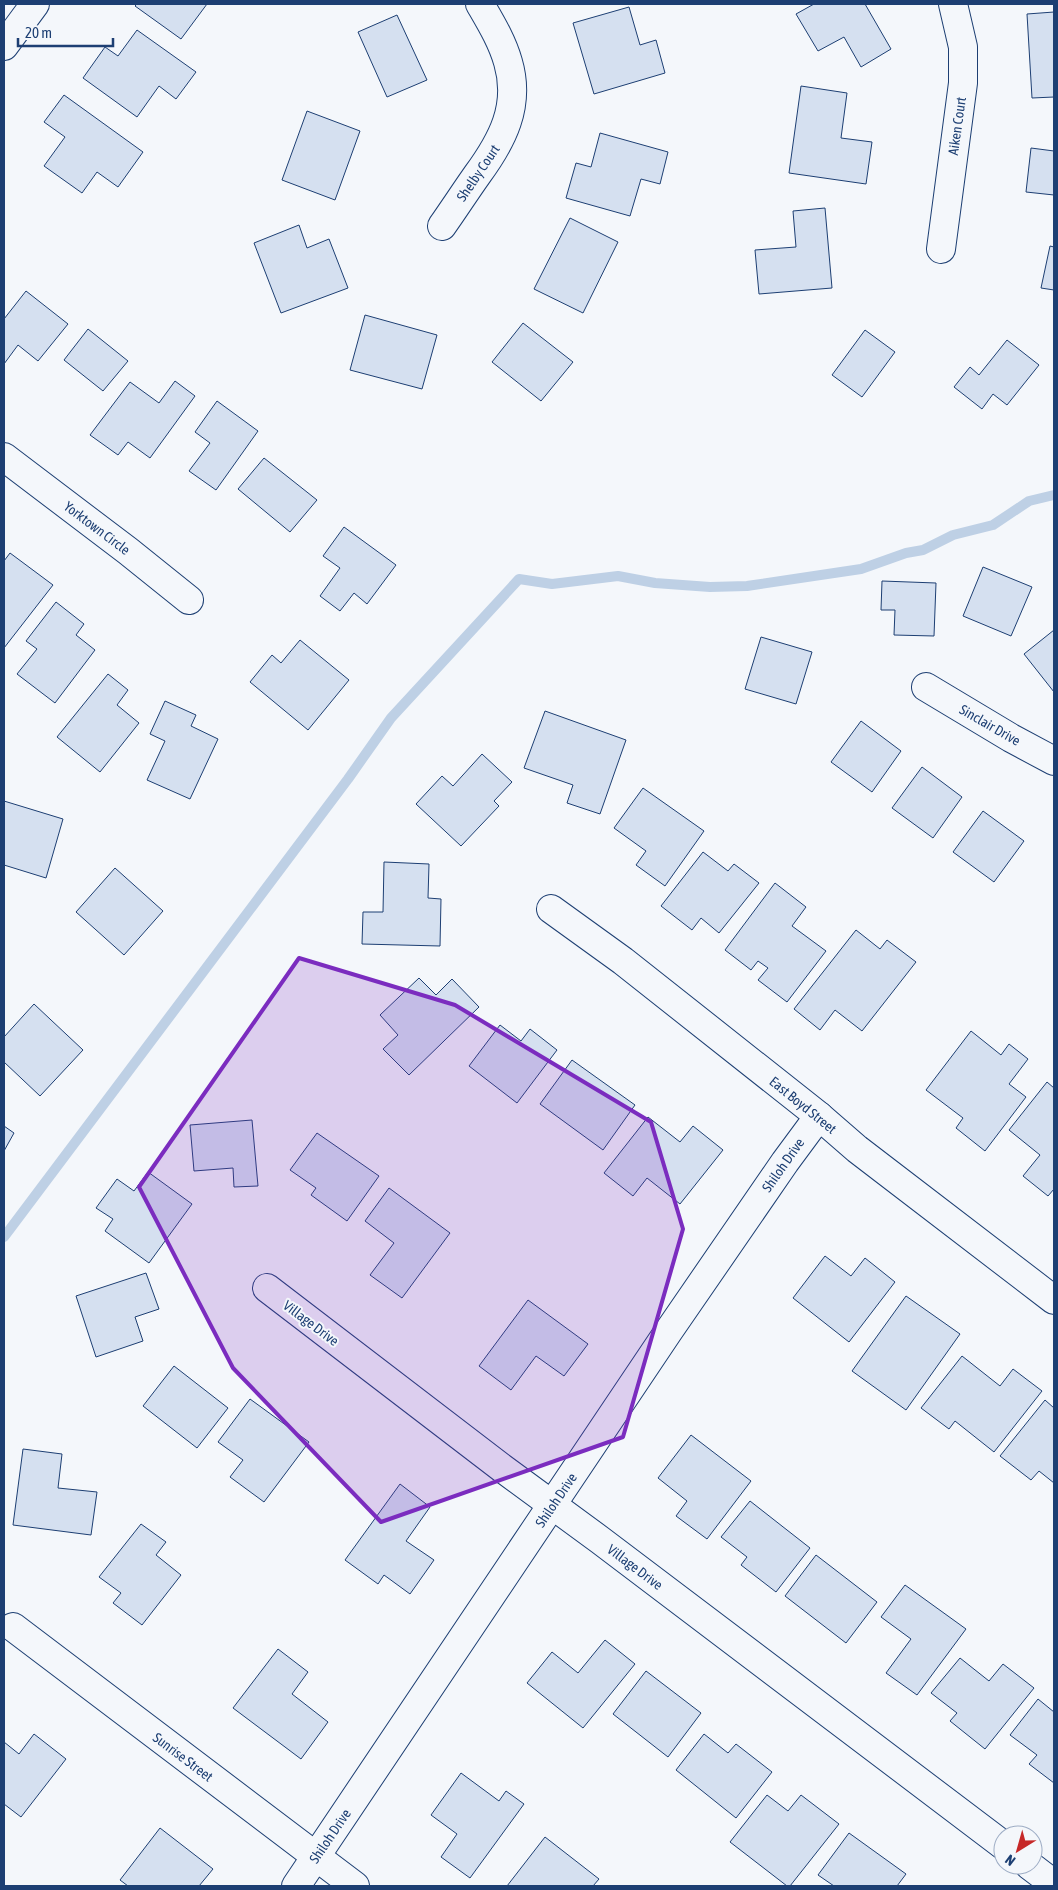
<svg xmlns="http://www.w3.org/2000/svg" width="1058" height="1890" viewBox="0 0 1058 1890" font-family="'Asap Condensed',sans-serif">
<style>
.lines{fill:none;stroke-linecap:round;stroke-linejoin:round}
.stream{stroke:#bed0e5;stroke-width:10}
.building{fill:#d5e0f0;stroke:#1d3f73}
.minor-casing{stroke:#1d3f73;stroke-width:30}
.tertiary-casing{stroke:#1d3f73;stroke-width:30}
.minor{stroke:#f4f7fb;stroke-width:28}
.tertiary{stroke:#f4f7fb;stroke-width:28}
.marked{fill:#7b2cbf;fill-opacity:0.2;stroke:#7b2cbf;stroke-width:4;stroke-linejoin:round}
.labels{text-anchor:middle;stroke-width:4;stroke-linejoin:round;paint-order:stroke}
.street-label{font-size:14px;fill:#1d3f73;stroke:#f4f7fb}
</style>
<rect width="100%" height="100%" fill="#f4f7fb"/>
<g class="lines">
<!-- stream -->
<polyline class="stream" points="4,1237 348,779 391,718 519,579 552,584 618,576 655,583 710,587 747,586 861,569 906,553 923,550 953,535 993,525 1029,501 1054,495"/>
</g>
<!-- building -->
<g class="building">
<polygon points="137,4 207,4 181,39 135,6"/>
<polygon points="814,4 865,4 891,49 861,67 844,37 818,51 796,14"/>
<polygon points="629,7 640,45 656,40 665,73 594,94 573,23"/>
<polygon points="1054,12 1054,97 1032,98 1027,14"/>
<polygon points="397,15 427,80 387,97 358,32"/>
<polygon points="137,30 196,72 176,99 159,86 137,117 83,78 105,47 118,56"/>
<polygon points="801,86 847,93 841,138 872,142 866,184 789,173"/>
<polygon points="64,95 143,152 118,187 97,172 82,193 44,166 65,137 44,122"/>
<polygon points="307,111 360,131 335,200 282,180"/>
<polygon points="600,133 668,152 660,184 641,179 630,216 566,198 576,163 591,167"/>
<polygon points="1031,148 1054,151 1054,195 1026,192"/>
<polygon points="825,208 832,288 759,294 755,250 796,247 793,211"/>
<polygon points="570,218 618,242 583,313 534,289"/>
<polygon points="299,225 307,248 329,239 348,288 281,313 254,243"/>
<polygon points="1050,246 1054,247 1054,290 1041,288"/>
<polygon points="26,291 68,324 38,361 18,345 4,364 4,319"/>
<polygon points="365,315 437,335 422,389 350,370"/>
<polygon points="523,323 573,362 541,401 492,362"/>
<polygon points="88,329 128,361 103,391 64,360"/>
<polygon points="865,330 895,352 862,397 832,375"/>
<polygon points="1007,340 1039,365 1007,405 993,394 982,409 954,387 970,367 979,375"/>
<polygon points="175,381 195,396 150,458 128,442 118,455 90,435 130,382 159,403"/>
<polygon points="217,401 258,431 216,490 189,471 210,443 195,432"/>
<polygon points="264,458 317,500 290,532 238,489"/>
<polygon points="344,527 396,565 367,604 354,593 340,611 320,596 340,568 323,556"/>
<polygon points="10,553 53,585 4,648 4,561"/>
<polygon points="983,567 1032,587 1011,636 963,616"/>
<polygon points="882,581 936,583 934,636 894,635 895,610 881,610"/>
<polygon points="56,602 84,624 76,635 95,650 55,703 17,674 37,649 26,641"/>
<polygon points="1054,630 1054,692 1024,654"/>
<polygon points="761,637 812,652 796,704 745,689"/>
<polygon points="300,640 349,680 308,730 250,682 272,655 281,663"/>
<polygon points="108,674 128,690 117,705 139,723 100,772 57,737"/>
<polygon points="165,701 196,715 191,726 218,739 190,799 147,780 165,741 150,734"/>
<polygon points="545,711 626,740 600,814 567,803 573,785 524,768"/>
<polygon points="861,721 901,751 872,792 831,762"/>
<polygon points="482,754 512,782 494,801 499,806 461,846 416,804 442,776 453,786"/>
<polygon points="922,767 962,797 933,838 892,808"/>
<polygon points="643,788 704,831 665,886 636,865 646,851 614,828"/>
<polygon points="4,801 63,819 46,878 4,865"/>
<polygon points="983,811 1024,841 994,882 953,852"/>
<polygon points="703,852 728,871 734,864 759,883 719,933 701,918 692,930 661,906"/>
<polygon points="384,862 429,864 428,898 441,899 440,946 362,944 363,912 383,912"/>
<polygon points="115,868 163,911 124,955 76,912"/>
<polygon points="775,883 806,907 792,926 826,951 787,1002 758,980 768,968 758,961 751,970 725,950"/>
<polygon points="856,930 880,949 887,940 916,962 862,1031 835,1010 820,1030 794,1009"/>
<polygon points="419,978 436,995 452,979 479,1007 409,1075 383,1049 398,1035 380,1015"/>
<polygon points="34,1004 83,1050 40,1096 4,1062 4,1037"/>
<polygon points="500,1025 521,1041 530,1029 557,1050 517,1103 469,1066"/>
<polygon points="971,1031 1001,1055 1009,1044 1028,1059 1009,1084 1026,1097 985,1151 956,1128 963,1118 926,1090"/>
<polygon points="572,1060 635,1105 603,1150 540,1104"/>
<polygon points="1047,1082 1054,1088 1054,1189 1048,1196 1023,1176 1040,1155 1009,1130"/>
<polygon points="648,1117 680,1142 693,1126 723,1150 680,1204 647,1178 633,1196 604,1173"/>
<polygon points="252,1120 258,1186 234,1187 233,1168 194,1171 190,1125"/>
<polygon points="4,1126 14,1133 4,1151"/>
<polygon points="317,1133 379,1176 347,1221 311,1195 316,1188 290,1170"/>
<polygon points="148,1172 192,1204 149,1263 105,1231 113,1219 96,1208 117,1179 134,1191"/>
<polygon points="389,1188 450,1233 402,1298 370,1275 394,1243 365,1221"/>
<polygon points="825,1256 851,1276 865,1258 895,1282 849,1342 793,1298"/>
<polygon points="146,1273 159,1309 135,1317 143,1341 96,1357 76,1296"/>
<polygon points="906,1296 960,1334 906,1410 852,1371"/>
<polygon points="528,1300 588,1344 564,1376 536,1356 511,1390 479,1366"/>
<polygon points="962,1356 1000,1386 1013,1369 1042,1391 994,1452 955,1421 949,1429 921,1408"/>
<polygon points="174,1366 228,1408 197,1448 143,1406"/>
<polygon points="250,1399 309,1442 264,1502 230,1477 243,1460 218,1442"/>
<polygon points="1045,1400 1054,1408 1054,1483 1039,1471 1031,1480 1000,1456"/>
<polygon points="691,1435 751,1481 707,1539 676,1516 687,1501 658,1478"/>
<polygon points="23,1449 62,1454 58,1488 97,1492 91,1535 13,1525"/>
<polygon points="400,1484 430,1507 406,1541 434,1560 410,1594 384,1575 378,1584 345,1560"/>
<polygon points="750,1501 810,1548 776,1592 741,1565 747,1557 721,1537"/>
<polygon points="141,1524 166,1542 156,1555 181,1575 142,1625 113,1603 121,1593 99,1577"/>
<polygon points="816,1555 877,1602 846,1643 785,1596"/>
<polygon points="905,1585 966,1629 917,1695 886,1673 911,1639 881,1617"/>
<polygon points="605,1640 635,1664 583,1728 527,1683 552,1652 578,1673"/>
<polygon points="278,1649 308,1672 292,1694 328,1722 301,1759 233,1708"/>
<polygon points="960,1658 989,1681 1003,1664 1034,1688 985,1749 950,1721 957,1713 931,1693"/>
<polygon points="646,1671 701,1713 668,1757 613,1714"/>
<polygon points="1038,1699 1054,1712 1054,1783 1029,1764 1037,1755 1010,1735"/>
<polygon points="34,1734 66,1759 21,1817 4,1804 4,1742 19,1754"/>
<polygon points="704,1734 728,1753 736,1744 772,1772 736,1818 676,1770"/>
<polygon points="461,1773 499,1801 506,1791 524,1804 470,1878 441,1857 457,1834 431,1815"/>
<polygon points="767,1795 788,1811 801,1795 839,1824 790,1886 787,1886 730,1842"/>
<polygon points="160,1828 213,1869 199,1886 128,1886 120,1880"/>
<polygon points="849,1833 906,1874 897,1886 834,1886 818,1875"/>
<polygon points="545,1837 599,1879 593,1886 507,1886"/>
</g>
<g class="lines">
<!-- minor casing -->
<g class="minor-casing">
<g id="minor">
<polyline points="4,46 35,4"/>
<path d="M442,226c12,-17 23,-34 35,-51 25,-34 44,-69 31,-113 -6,-21 -17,-39 -28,-58"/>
<polyline points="941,249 963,83 963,47 953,4"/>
<polyline points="4,457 128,551 189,600"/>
<polyline points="926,687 1011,738 1054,761"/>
<polyline points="551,909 623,961 819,1116 857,1149 1054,1300"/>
<polyline points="267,1288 502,1468 600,1540 1003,1845"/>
<polyline points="13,1627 355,1886"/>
<polyline points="1029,1865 1054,1884"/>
</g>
</g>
<!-- tertiary casing -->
<g class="tertiary-casing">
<polyline id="tertiary" points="296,1886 668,1332 785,1162 819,1116"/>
</g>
<!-- minor -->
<use href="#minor" class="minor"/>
<!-- tertiary -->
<use href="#tertiary" class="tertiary"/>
</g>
<!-- marked area -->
<path class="marked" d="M299,958l156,47 196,117 32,107 -60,208 -242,85 -148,-154 -94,-181z"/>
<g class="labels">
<!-- street labels -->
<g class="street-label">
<text transform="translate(957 126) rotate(-82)" y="5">Aiken Court</text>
<text transform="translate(478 173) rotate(-56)" y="5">Shelby Court</text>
<text transform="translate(97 528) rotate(37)" y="5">Yorktown Circle</text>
<text transform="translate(990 725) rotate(30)" y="5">Sinclair Drive</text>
<text transform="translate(803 1105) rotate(39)" y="5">East Boyd Street</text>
<text transform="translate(783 1165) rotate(-55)" y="5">Shiloh Drive</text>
<text transform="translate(311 1323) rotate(37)" y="5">Village Drive</text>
<text transform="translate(556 1500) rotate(-56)" y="5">Shiloh Drive</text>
<text transform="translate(635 1567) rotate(37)" y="5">Village Drive</text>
<text transform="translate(183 1757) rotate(37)" y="5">Sunrise Street</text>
<text transform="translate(330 1836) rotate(-56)" y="5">Shiloh Drive</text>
</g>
</g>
<!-- border -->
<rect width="1058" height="1890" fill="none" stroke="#1d3f73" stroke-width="10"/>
<!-- north arrow -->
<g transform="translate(1018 1850) rotate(217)"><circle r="24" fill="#f4f7fb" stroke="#9eadc5"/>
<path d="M0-4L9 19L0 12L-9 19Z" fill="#c62828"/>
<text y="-8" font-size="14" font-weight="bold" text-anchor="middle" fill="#1d3f73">N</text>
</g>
<!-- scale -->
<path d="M18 38v8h95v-8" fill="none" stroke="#1d3f73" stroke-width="2.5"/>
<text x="25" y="38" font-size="15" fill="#1d3f73" stroke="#f4f7fb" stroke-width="4" paint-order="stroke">20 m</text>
</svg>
